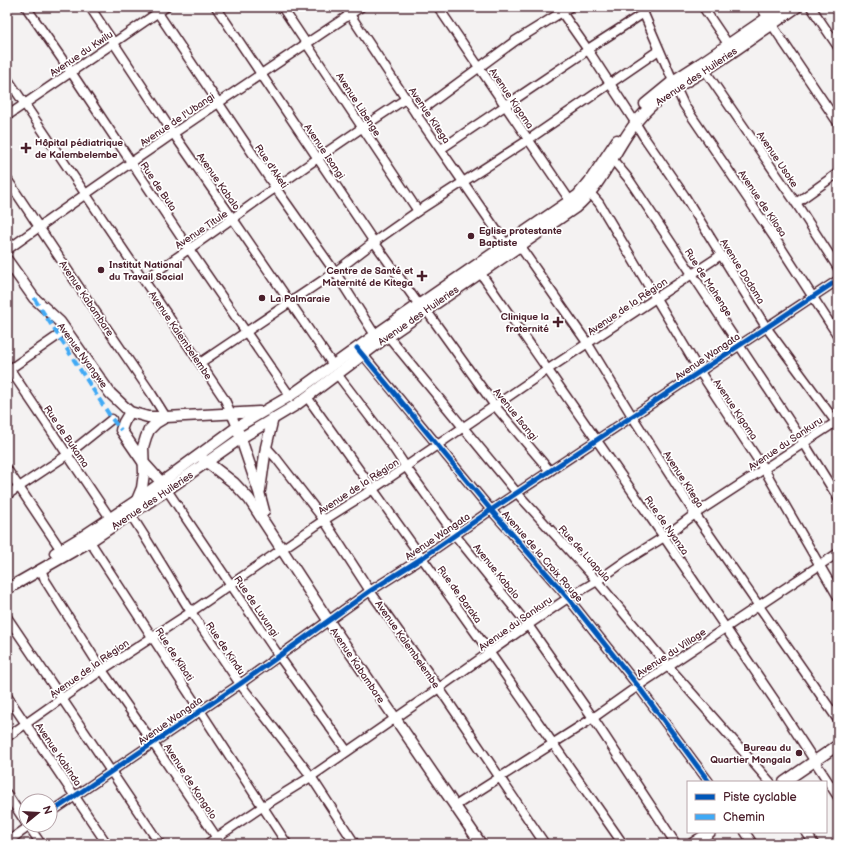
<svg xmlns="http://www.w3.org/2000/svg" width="845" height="851" viewBox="0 0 845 851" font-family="'Balsamiq Sans',sans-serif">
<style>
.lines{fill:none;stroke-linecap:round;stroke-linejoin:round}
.minor-casing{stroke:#4a1f2b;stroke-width:11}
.major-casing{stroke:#4a1f2b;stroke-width:13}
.minor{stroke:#fff;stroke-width:8}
.major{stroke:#fff;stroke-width:10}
.quiet{stroke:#3fa9f5;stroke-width:4;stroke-dasharray:8 4;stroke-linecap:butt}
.cycleway-casing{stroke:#fff;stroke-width:8}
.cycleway{stroke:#0057b8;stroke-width:5}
.poi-dot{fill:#4a1f2b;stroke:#fff;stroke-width:1.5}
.labels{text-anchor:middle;stroke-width:3.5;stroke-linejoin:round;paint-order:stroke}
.street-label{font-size:10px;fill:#4a1f2b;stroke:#fff}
.poi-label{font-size:10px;font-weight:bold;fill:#4a1f2b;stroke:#fff;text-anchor:start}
</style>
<rect width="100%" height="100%" fill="#f4f2f2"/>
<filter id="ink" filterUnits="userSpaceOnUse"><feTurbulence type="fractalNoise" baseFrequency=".025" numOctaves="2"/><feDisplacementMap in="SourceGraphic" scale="8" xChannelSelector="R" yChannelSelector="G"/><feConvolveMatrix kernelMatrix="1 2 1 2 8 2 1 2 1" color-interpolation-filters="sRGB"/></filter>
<g filter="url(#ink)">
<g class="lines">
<!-- minor casing -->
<g class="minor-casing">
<g id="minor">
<polyline points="26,7 71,72 189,249 290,396"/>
<polyline points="90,7 173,133 233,219 333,365"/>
<polyline points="154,7 275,187 335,272 375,335"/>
<polyline points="216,7 374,242 419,305"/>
<polyline points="282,7 418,211"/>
<polyline points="345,7 416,114 506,244"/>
<polyline points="438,7 573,205"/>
<polyline points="558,7 588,50 633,119"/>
<polyline points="641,7 673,81 684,105 778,243 838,336"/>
<polyline points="703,7 728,44"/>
<polyline points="761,7 767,17"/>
<polyline points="811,7 838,47"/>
<polyline points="772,25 838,123"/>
<polyline points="588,49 644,13"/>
<polyline points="702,66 796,203 838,268"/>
<polyline points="7,78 225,400 237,427"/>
<polyline points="416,114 515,41 570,7"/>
<polyline points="7,116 166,7"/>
<polyline points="636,124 644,137 684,195 766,327 838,425"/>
<polyline points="441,149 588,50"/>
<polyline points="613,160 628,178 692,274 804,443 838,498"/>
<polyline points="7,179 95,311 151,393 166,417"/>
<polyline points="590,193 599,203 700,372 764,469 838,597"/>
<polyline points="796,203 838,173"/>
<polyline points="519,245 588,344 632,416 695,514 838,720"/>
<path d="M7,250c116,-84 235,-163 354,-243"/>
<polyline points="477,268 664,537 780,708 838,797"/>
<path d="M144,280c88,-60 173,-124 263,-182"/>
<polyline points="426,310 495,406 550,471"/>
<polyline points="388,336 517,493 597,581 668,666 770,782"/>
<polyline points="360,351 491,510 568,598 638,686 709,782"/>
<polyline points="200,363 335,272 374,242 418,211 528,140 659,50"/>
<polyline points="7,365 110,518"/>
<polyline points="7,371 59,335"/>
<polyline points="337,374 392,446 406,467 455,535 528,625 593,718 676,844"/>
<polyline points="307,397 490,653 623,844"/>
<polyline points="266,447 276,458 324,520 370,591 439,688 545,844"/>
<polyline points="7,469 61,550"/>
<polyline points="167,490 279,656 347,751"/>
<polyline points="7,495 67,455 112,419"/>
<polyline points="131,515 145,537 191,612 240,684 310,775 355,844"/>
<polyline points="87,537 287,844"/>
<polyline points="41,569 45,580 102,670 153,743 221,844"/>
<polyline points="7,617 160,844"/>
<polyline points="7,696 107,844"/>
<polyline points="7,737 102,670 191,612 324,520 373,489 547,370 721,255"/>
<polyline points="7,794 26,823"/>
<polyline points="455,806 593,718 638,686 838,553"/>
<polyline points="50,813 240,684 370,591 422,558 491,510 838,280"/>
<polyline points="28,825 41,844"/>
<polyline points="745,832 753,844"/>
<polyline points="806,832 814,844"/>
<polyline points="7,842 31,825"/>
<polyline points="207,844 262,807 309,778 439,688 528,625 568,598 597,581 627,560 664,537 695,514 836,422"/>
</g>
</g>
<!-- major casing -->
<g class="major-casing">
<g id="major">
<polyline points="645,104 673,81 701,63 783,7"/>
<polyline points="7,260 34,298 60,322 110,393 130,412 148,417 166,417 259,412"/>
<polyline points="130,412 124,422 121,430 143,462 162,483 165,488"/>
<polyline points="239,433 259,492 264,511"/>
<polyline points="203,459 234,483 249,499 328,620 481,844"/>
<polyline points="260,490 266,447 273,418"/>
<polyline points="137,500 142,488 144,473 143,447 146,437 149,430 156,423 166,417"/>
<polyline points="55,553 85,535 136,501 237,427 290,396 382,330 578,195 589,182 617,140"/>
<path d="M7,589l82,-47 78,-52 74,-52 55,-33 84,-63 195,-134c31,-26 42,-67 70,-96 16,-17 39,-29 59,-41 32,-20 62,-43 93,-64"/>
<polyline points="784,782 838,745"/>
<polyline points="692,844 710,832"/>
</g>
</g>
<!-- minor -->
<use href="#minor" class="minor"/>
<!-- major -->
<use href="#major" class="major"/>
<!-- quiet -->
<polyline class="quiet" points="34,298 112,419 121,430"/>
<!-- cycleway casing -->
<g class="cycleway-casing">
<g id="cycleway">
<polyline points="357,348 491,510 568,598 638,686 709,782"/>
<polyline points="50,813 240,684 370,591 422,558 491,510 838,280"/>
</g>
</g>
<!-- cycleway -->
<use href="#cycleway" class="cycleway"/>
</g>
</g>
<!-- markers -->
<g class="poi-dot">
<path d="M24 142h4v4h4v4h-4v4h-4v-4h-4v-4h4z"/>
<circle cx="471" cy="236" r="4"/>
<circle cx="101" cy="270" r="4"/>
<path d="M420 270h4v4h4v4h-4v4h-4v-4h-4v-4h4z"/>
<circle cx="262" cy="298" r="4"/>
<path d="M556 316h4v4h4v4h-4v4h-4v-4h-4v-4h4z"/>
<circle cx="799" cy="753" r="4"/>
</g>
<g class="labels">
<!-- street labels -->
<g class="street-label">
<text transform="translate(81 53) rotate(-34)" y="4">Avenue du Kwilu</text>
<text transform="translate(696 76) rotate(-34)" y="4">Avenue des Huileries</text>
<text transform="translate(512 98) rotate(56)" y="4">Avenue Kigoma</text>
<text transform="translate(359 104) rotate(57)" y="4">Avenue Libenge</text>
<text transform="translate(430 115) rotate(56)" y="4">Avenue Kitega</text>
<text transform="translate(177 119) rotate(-34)" y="4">Avenue de l'Ubangi</text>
<text transform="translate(325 151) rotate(56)" y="4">Avenue Isangi</text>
<text transform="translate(778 159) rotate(56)" y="4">Avenue Usoke</text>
<text transform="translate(272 166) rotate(56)" y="4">Rue d'Aketi</text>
<text transform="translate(219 181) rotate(55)" y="4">Avenue Kabalo</text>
<text transform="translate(159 186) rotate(56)" y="4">Rue de Buta</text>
<text transform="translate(763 203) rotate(56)" y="4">Avenue de Kilosa</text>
<text transform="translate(201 229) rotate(-34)" y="4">Avenue Titule</text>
<text transform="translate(743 271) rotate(58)" y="4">Avenue Dodoma</text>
<text transform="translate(709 282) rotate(57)" y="4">Rue de Mahenge</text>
<text transform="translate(87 298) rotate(56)" y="4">Avenue Kabambare</text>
<text transform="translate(627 306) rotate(-34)" y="4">Avenue de la Région</text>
<text transform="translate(418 315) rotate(-35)" y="4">Avenue des Huileries</text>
<text transform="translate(181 335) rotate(56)" y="4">Avenue Kalembelembe</text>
<text transform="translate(83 355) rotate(54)" y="4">Avenue Nyangwe</text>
<text transform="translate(707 356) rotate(-34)" y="4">Avenue Wangata</text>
<text transform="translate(736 409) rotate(56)" y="4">Avenue Kigoma</text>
<text transform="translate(516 414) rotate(51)" y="4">Avenue Isangi</text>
<text transform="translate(67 436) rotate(56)" y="4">Rue de Bukama</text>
<text transform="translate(785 443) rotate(-34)" y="4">Avenue du Sankuru</text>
<text transform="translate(684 479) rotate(57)" y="4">Avenue Kitega</text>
<text transform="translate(358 486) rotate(-33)" y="4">Avenue de la Région</text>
<text transform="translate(152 500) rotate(-34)" y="4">Avenue des Huileries</text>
<text transform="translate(667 525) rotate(55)" y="4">Rue de Nyanza</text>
<text transform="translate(437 536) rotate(-34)" y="4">Avenue Wangata</text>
<text transform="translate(585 553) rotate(48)" y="4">Rue de Luapula</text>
<text transform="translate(543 556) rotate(49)" y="4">Avenue de la Croix Rouge</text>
<text transform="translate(497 571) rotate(51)" y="4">Avenue Kabalo</text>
<text transform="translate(460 594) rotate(54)" y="4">Rue de Baraka</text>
<text transform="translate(257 606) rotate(56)" y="4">Rue de Luvungi</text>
<text transform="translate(515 623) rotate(-35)" y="4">Avenue du Sankuru</text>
<text transform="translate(408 644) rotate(55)" y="4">Avenue Kalembelembe</text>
<text transform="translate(226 648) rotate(56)" y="4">Rue de Kindu</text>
<text transform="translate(671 652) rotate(-33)" y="4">Avenue du Village</text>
<text transform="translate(175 654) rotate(57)" y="4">Rue de Kibati</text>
<text transform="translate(358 665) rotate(56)" y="4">Avenue Kabambare</text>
<text transform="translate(89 668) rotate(-35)" y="4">Avenue de la Région</text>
<text transform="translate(170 720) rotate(-35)" y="4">Avenue Wangata</text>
<text transform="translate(59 754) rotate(56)" y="4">Avenue Kabinda</text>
<text transform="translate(191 781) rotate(57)" y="4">Avenue de Kongolo</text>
</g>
<!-- poi labels -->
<g class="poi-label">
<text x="35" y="146">Hôpital pédiatrique<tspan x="35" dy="12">de Kalembelembe</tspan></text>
<text x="479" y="234">Eglise protestante<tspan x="479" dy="12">Baptiste</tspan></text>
<text x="109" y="268">Institut National<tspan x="109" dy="12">du Travail Social</tspan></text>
<text x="413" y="274" text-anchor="end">Centre de Santé et<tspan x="413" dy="12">Maternité de Kitega</tspan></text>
<text x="270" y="302">La Palmaraie</text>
<text x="549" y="320" text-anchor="end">Clinique la<tspan x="549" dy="12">fraternité</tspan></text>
<text x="791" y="751" text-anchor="end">Bureau du<tspan x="791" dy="12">Quartier Mongala</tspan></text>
</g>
</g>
<!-- margin -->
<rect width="845" height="851" fill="none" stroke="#fff" stroke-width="24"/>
<rect x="12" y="12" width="821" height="827" fill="none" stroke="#4a1f2b" stroke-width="1.5" filter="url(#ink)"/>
<!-- legend -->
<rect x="687" y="781" width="140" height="52" fill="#ffffff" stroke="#b7a5aa"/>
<rect x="695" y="794" width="20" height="6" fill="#0057b8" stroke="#b7a5aa"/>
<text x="723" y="801" font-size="12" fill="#4a1f2b">Piste cyclable</text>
<rect x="695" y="814" width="20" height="6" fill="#3fa9f5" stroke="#b7a5aa"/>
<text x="723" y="821" font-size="12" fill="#4a1f2b">Chemin</text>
<!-- north arrow -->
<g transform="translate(38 813) rotate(72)"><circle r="19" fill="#ffffff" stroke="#b7a5aa"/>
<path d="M0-3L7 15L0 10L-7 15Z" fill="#4a1f2b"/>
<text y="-6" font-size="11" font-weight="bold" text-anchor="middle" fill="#4a1f2b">N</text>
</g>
</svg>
